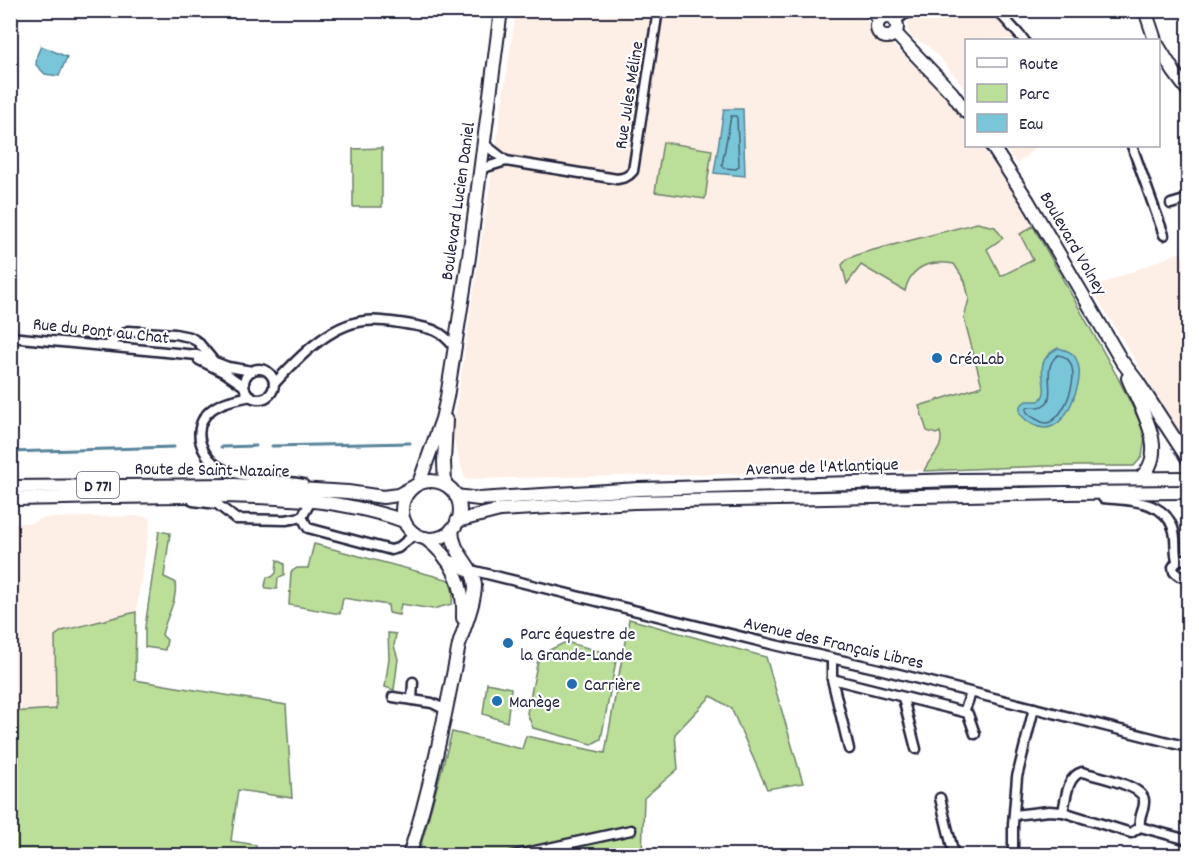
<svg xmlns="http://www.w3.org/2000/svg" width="1199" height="866" viewBox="0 0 1199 866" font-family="Dekko,sans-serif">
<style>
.built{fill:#feefe6}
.green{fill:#bbdf99;stroke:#6e806a;stroke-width:1.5}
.water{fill:#7ac6d9;stroke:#57849a;stroke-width:1.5}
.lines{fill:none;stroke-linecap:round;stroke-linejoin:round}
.shore{stroke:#45647a;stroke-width:1.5}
.stream{stroke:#57849a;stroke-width:3}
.street-casing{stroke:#22223b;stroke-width:13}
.secondary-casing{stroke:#22223b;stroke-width:16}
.primary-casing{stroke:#22223b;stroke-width:16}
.street{stroke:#fff;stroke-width:8}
.secondary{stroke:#fff;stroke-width:12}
.primary{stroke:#fff;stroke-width:12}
.poi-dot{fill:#1f6fb2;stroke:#fff;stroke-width:2}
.labels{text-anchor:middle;stroke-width:4.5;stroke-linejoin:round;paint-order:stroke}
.shield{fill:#fff;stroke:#646476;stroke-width:1.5}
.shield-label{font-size:16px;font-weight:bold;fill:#22223b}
.street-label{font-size:18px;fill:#22223b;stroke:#fff}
.poi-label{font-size:18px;fill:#22223b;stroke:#fff;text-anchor:start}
</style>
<rect width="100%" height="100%" fill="#fff"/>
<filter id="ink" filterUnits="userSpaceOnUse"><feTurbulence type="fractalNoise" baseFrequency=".0167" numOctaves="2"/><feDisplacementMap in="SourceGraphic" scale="12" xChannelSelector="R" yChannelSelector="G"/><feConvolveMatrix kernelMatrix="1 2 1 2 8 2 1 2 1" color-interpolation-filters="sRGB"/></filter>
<g filter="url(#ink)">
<!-- built -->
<g class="built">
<polygon points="854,10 910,61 950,103 966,125 966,146 981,146 1018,200 1117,376 1139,420 1145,437 1142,457 1138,463 1134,466 465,479 452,435 516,11"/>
<polygon points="945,10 989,11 1015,39 966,40 966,90 941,59 927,45 912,38 907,29 908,22 913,18"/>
<polygon points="1003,146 1037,146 1017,164"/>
<polygon points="1181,252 1188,269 1188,446 1091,288"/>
<polygon points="140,516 151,518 150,523 136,612 62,631 55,636 56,710 11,712 10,523 31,523 43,518"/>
</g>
<!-- green -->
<g class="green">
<polygon points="663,142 712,150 705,199 655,192"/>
<polygon points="382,148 382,207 353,207 353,149"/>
<path d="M977,223l18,4 8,11 -16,11 14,27 32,-16 -13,-26 13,-8 84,150 22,44 6,17 -3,20 -8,9h-88l-122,5c6,-15 21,-21 16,-39l-4,2 -9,-3 -8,-25 63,-20 -18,-68 5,-19 -4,-18 -11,-17c-23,-4 -43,1 -49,27l-44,-26 -14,19 -5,-19 5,-6 15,-6z"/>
<path d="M159,531l11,2 -6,44 11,5c3,19 -9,34 -13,53l5,5 -2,10 -20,-3v-20z"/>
<polygon points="314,544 450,580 453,594 452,604 433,609 401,604 399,615 389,613 388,605 343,598 340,614 289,605 291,572 297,568 308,568"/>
<polygon points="277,560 284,564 284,576 278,578 277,589 266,588 265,586 267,577 272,577 276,573"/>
<polygon points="136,612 135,680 286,705 292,798 238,790 231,841 256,845 255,855 11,855 11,712 56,709 55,636 62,631"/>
<polygon points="629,619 766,657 803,783 767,789 731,708 711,696 675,734 678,769 644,798 642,855 418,856 452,732 522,749 526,736 605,753"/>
<polygon points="388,633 396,634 394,646 398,659 394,690 385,687 389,658"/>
<polygon points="566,642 617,656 601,739 592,744 533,728 527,713 539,655"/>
<polygon points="487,683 511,688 507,722 483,714"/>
</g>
<!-- water -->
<g class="water">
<polygon points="41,46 67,57 59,76 45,74 36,65 37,55"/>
<polygon points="724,109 743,109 745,176 714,173"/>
<path d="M1058,348c8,2 16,4 19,13 5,12 1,25 -3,36 -11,30 -30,43 -54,17v-8l6,-5h13c16,-14 -13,-36 19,-53z"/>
</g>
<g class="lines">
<!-- shore -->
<g class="shore">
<polygon points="731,116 736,116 737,118 739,166 736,169 724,168 722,165"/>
<path d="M1058,355c31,3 7,69 -13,68 -2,0 -7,-3 -9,-4 -5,-3 -8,-4 -10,-9l2,-3c41,4 7,-36 30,-52z"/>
</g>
<!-- stream -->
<g class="stream">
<polyline points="272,446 410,443"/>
<polyline points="221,447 256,446"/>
<polyline points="10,452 174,447"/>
</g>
<!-- street casing -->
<g class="street-casing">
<g id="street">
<polyline points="997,10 1024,40"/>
<polyline points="895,21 905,14 918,10"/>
<polyline points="483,143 506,161"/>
<polyline points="1132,146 1164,235"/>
<path d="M480,169l26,-8 111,18c7,-1 11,-2 16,-8l25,-161"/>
<polyline points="1171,204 1188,199"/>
<polyline points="10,337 197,355 228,367 252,371"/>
<polyline points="106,346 128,331 175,334 190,337 198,342 212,359"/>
<polyline points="199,360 225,373 244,386"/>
<circle cx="259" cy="384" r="15"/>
<path d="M274,384c23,-25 55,-59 90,-63 14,-2 28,1 42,3 22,4 34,4 48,23"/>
<path d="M251,396c-13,3 -29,5 -40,14 -22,18 -10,50 14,60 20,8 56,10 78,14"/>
<path d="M1103,498c25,3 60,1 70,30 4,10 1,22 4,32"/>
<polyline points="193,501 217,504 236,519 286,520 302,517"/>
<polyline points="302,517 308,528 391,550 398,548 415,534"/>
<polyline points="302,517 311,501"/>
<polyline points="447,559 454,561 467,572 475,571 779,646 875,668 1188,747"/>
<polyline points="1188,562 1183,559 1178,560 1173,567 1174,572 1179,576 1185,576 1188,573"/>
<polyline points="832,659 832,679 849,749"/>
<polyline points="832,679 964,712 968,714 975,734"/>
<polyline points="393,697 432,703 446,710"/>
<polyline points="903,698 916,749"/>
<polyline points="412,700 413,682"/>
<polyline points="964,712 971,693"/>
<polyline points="940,798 953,851 950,856"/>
<path d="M1063,812c3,-14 4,-36 19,-40 13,4 61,13 62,28 1,10 -6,15 -4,27"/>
<polyline points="1014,815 1049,811 1063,812 1131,833 1140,827 1188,840"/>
<polyline points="512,856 631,830"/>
<polyline points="1013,856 1013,824 1017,777 1034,708"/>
</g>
</g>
<!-- secondary casing -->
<g class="secondary-casing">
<g id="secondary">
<polyline points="869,10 881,19"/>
<polyline points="1145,10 1155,40"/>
<circle cx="887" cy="27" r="10"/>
<polyline points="896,34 952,93 966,112"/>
<polyline points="1158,46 1174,72 1188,91"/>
<polyline points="992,146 1028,201 1121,360 1137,381 1188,459"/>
<path d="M1128,378c11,28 43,74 12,100"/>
<polyline points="419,483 442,419 447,397 469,257 501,10"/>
<polyline points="445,484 444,462 446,420"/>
<path d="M425,538c27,20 40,47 38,80"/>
<path d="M409,856c22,-69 36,-140 50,-211 5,-19 15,-38 16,-58 0,-23 -23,-31 -23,-58"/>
</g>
</g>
<!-- primary casing -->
<g class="primary-casing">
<g id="primary">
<circle cx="431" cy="510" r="29"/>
<polyline points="10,487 235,485 348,492 383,497 398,495 411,488"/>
<polyline points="456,496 479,499 639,489 960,480 1188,478"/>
<path d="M10,499c63,-1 125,-3 187,-3 70,0 142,2 207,25"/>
<polyline points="457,521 500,510 634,502 1064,493 1188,492"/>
</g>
</g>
<!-- street -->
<use href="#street" class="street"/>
<!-- secondary -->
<use href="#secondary" class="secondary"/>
<!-- primary -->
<use href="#primary" class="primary"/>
</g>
</g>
<!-- markers -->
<g class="poi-dot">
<circle cx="937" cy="358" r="6"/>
<circle cx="508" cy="643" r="6"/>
<circle cx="572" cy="684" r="6"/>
<circle cx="497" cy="701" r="6"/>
</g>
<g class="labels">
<!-- shield labels -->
<rect class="shield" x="77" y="472" width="42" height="26" rx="4.5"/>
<g class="shield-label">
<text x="98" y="491">D 771</text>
</g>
<!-- street labels -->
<g class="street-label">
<text transform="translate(628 95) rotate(-81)" y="6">Rue Jules Méline</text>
<text transform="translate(457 201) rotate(-82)" y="6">Boulevard Lucien Daniel</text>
<text transform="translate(1074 243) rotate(60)" y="6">Boulevard Volney</text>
<text transform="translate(101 330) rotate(6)" y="6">Rue du Pont au Chat</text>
<text transform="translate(822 466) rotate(-2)" y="6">Avenue de l'Atlantique</text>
<text transform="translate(212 469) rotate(1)" y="6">Route de Saint-Nazaire</text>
<text transform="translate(834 642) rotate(13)" y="6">Avenue des Français Libres</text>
</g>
<!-- poi labels -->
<g class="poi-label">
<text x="949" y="364">CréaLab</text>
<text x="520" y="639">Parc équestre de<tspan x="520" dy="21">la Grande-Lande</tspan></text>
<text x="584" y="690">Carrière</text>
<text x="509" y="707">Manège</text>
</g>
</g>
<!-- margin -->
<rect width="1199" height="866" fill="none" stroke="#fff" stroke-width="36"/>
<rect x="18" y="18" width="1163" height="830" fill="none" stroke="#22223b" stroke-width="2" filter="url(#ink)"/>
<!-- legend -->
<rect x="965" y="39" width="195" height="108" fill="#ffffff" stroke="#a7a7b1" stroke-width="1.5"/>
<rect x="977" y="58" width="30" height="9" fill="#ffffff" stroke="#a7a7b1" stroke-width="1.5"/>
<text x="1019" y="69" font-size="18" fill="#22223b">Route</text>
<rect x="977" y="84" width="30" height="18" fill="#bbdf99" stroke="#a7a7b1" stroke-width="1.5"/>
<text x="1019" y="99" font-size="18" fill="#22223b">Parc</text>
<rect x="977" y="114" width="30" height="18" fill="#7ac6d9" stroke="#a7a7b1" stroke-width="1.5"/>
<text x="1019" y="129" font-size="18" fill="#22223b">Eau</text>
</svg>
